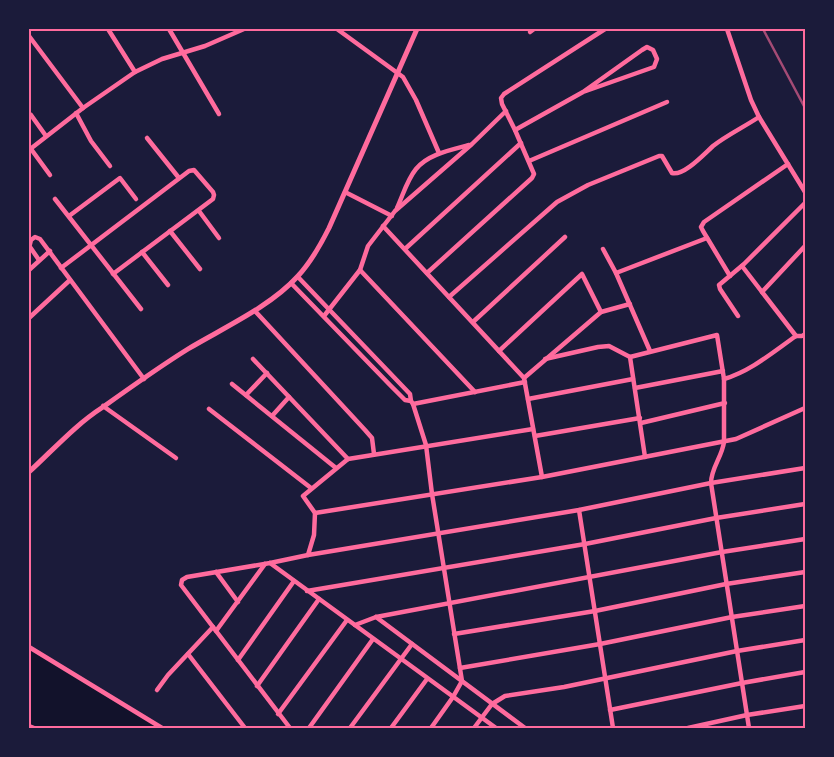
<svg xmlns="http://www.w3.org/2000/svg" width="834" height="757" viewBox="0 0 834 757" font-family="Ubuntu,sans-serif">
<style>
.water{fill:#12122b}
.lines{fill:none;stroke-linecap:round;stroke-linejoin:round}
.minor{stroke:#ff6b9d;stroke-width:4.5}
.tertiary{stroke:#ff6b9d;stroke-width:5}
.rail{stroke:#a44b75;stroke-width:2.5}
.neatline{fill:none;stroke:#ff6b9d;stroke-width:2}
</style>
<rect width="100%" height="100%" fill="#1b1b3a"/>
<!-- water -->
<polygon class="water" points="29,647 162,728 34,728 29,726"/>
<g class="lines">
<!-- minor -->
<g class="minor">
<polyline points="108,29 135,72"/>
<polyline points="169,29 219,114"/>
<polyline points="337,29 403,77 416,100 439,153"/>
<polyline points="727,29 751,100 759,117 805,192"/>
<polyline points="530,32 534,29"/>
<polyline points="29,36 83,108"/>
<polyline points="76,113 91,141 110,166"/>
<polyline points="31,115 46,136"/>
<polyline points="515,130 583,92 642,50 647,47 653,50 657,59 654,67 583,92"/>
<polyline points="147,138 179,178"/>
<polyline points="31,149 50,175"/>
<polyline points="29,150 83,108 135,72 162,59 205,46 244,29"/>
<polyline points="529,161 667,102"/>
<polyline points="345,192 392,216"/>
<polyline points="55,199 141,309"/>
<path d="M397,208c6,-13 10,-28 19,-39 12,-15 35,-19 53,-24"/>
<polyline points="199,211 219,238"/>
<polyline points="69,216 120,178 136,199"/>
<polyline points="383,226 524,378 542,477"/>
<polyline points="170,231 200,269"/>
<polyline points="30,247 39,260"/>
<polyline points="29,248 31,240 35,237 40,239 144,379"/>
<polyline points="405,249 521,143"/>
<polyline points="603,249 616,273 650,351"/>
<polyline points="142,252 168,285"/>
<polyline points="742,266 762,292"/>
<polyline points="61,268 189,171 194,170 213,192 214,195 213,199 113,274"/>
<polyline points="29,270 50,251"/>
<polyline points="360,270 475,392"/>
<polyline points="427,273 532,178 534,174 515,130 502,104 501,98 504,94 605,29"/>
<polyline points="616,273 707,238"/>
<polyline points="730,276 703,231 701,227 704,222 788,164"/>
<polyline points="298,277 410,394 411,401 413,404 426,445 432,494 462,681 453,697 431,728"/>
<polyline points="291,283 390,385 405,400 411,401"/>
<path d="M449,297l108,-95 31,-17 71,-29h3l10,17c12,3 32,-19 41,-27 14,-11 31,-19 46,-29"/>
<polyline points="255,311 365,430 372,438 374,454"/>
<polyline points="324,316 360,270 368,246 395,211 472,144 506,111"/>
<polyline points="738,316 720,289 719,285 744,264 805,203"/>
<polyline points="29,318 70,280"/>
<polyline points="473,322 565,237"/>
<polyline points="796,336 762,292 805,246"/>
<polyline points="499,351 582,274 601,312"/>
<path d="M630,357l87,-22 7,44v63c-2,15 -13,26 -13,41l38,245"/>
<polyline points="253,359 348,459"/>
<polyline points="545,359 598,347 609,346 630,357 645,457"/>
<polyline points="524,378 601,312 630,304"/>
<path d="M724,379c27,-8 49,-27 72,-43h6l3,-2"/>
<polyline points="232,384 336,468"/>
<polyline points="635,388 723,371"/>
<polyline points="246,395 267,373"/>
<polyline points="528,399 633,379"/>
<polyline points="413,404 525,382"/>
<polyline points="103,406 176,458"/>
<polyline points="209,409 311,488"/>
<polyline points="272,416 289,397"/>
<polyline points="641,423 725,403"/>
<polyline points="535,436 640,418"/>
<polyline points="579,510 613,728"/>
<polyline points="315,513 542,477 736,439 805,408"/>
<polyline points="308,555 314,535 315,513 303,496 348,459 533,429"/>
<polyline points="270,563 496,728"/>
<polyline points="216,572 238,602"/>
<polyline points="307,591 585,544 716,518 805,504"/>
<polyline points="376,617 525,728"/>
<polyline points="355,625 376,617 722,552 805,539"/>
<polyline points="216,631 265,564"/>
<polyline points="454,634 595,611 726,584 805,572"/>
<polyline points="29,647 162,728"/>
<polyline points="188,654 245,728"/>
<polyline points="238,660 294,581"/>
<polyline points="460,668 600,644 732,617 805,606"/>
<polyline points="257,686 319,599"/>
<polyline points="157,690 168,675 213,627"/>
<polyline points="610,710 742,683 805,672"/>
<polyline points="278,714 347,620"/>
<polyline points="29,726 34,728"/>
<polyline points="290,728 181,585 182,580 187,577 270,563 308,555 579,510 711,483 805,468"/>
<polyline points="309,728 373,639"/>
<polyline points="350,728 412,644"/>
<polyline points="391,728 427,679"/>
<polyline points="474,728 492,704 505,696 564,687 737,651 805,640"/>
<polyline points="688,728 747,715 805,706"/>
</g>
<!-- tertiary -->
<path class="tertiary" d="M29,472c24,-22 46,-47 74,-65 28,-20 56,-40 85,-58 35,-21 82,-42 110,-73 13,-14 22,-30 31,-48l88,-199"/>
<!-- rail -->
<polyline class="rail" points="763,29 805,108"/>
</g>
<!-- border -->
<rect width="834" height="757" fill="none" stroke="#1b1b3a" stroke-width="60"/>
<rect x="30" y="30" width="774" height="697" class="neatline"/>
</svg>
